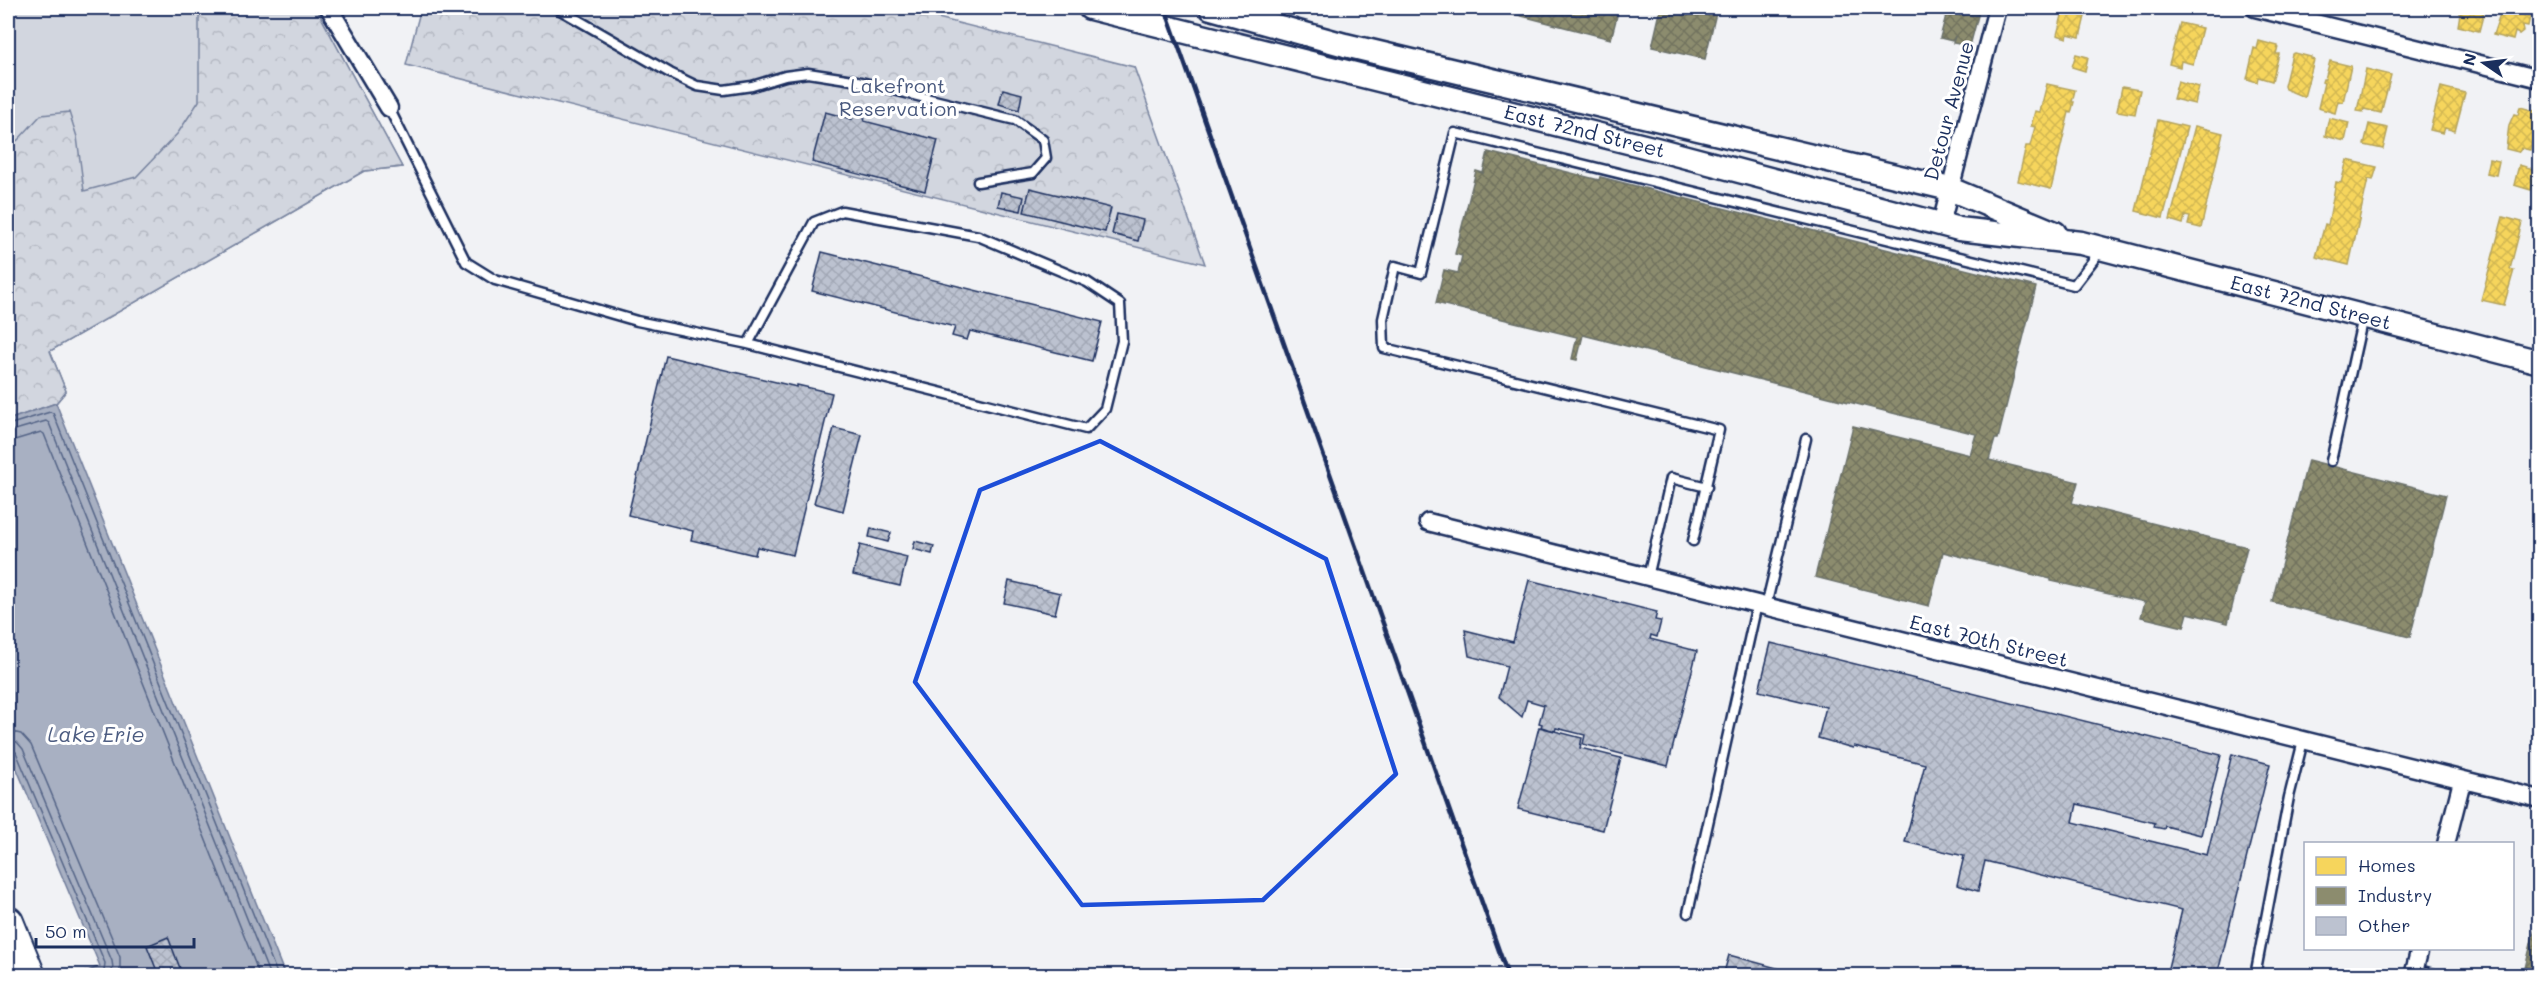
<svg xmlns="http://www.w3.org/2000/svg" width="2547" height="983" viewBox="0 0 2547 983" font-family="Mali,sans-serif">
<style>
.grass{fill:#d2d6df;stroke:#76829e;stroke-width:1.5}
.forest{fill:url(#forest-crowns);stroke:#76829e;stroke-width:1.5}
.water{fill:#a8b0c2;stroke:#707c9a;stroke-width:1.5}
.homes{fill:url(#homes-cross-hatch);stroke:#b4a35d;stroke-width:1.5}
.industry{fill:url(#industry-cross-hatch);stroke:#6a7069;stroke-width:1.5}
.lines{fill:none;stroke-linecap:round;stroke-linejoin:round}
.shore{stroke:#536386;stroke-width:1.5}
.building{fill:url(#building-cross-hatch);stroke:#1b2f5e;stroke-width:1.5}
.service-casing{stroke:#1b2f5e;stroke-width:13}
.minor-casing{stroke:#1b2f5e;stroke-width:21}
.secondary-casing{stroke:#1b2f5e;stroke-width:27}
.motorway-casing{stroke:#1b2f5e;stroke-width:34}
.service{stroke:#fff;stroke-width:8}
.minor{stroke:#fff;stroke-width:16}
.secondary{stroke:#fff;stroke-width:22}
.motorway{stroke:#fff;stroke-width:30}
.rail{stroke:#1b2f5e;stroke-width:4.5}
.marked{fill:none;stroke:#1d4ed8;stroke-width:4.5;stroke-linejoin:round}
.labels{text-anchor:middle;stroke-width:6;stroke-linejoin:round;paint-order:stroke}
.park-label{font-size:20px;fill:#49597e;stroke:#fff}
.street-label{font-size:20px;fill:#1b2f5e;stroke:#fff}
.water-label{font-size:21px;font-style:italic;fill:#4c5c81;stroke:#fff}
</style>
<defs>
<pattern id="forest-crowns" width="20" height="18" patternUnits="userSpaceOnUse" patternTransform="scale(1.5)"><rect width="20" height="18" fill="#d2d6df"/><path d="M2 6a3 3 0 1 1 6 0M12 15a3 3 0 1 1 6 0" fill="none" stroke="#b4b8c2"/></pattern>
<pattern id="homes-cross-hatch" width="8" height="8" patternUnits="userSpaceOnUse" patternTransform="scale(1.5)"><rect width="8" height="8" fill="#f6d55c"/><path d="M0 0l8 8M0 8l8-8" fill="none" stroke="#d2b752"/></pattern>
<pattern id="industry-cross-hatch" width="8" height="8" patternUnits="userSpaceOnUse" patternTransform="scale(1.5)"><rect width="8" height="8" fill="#8c8c6e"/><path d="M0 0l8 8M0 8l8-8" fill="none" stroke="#72735e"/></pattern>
<pattern id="building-cross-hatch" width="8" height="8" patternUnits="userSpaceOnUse" patternTransform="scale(1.5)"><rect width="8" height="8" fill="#bcc2d0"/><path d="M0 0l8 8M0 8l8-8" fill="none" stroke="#a1a7b5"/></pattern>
</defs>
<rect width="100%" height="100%" fill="#f1f2f5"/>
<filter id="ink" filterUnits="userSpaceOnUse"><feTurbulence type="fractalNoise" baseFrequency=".0167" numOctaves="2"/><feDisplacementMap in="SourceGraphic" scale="12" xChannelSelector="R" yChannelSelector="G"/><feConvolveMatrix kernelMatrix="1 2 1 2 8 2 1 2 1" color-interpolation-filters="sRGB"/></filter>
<g filter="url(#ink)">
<!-- grass -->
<polygon class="grass" points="8,8 316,8 402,167 364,171 50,351 66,391 56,403 8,420"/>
<!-- forest -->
<g class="forest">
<polygon points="199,8 316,8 402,167 364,171 50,351 66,391 56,403 8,420 8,146 18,140 41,115 69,112 77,137 84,191 136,177 178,133 199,101"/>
<polygon points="421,8 762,8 794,16 797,8 898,8 1134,67 1205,264 406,65"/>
</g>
<!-- water -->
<polygon class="water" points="56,403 285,975 79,975 100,966 8,748 8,420"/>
<!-- homes -->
<g class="homes">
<polygon points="2064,8 2087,8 2080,37 2068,34 2067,38 2057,35"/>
<polygon points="2461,8 2485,8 2479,31 2458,26"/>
<polygon points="2499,8 2532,8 2528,26 2522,25 2523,31 2519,34 2515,32 2513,40 2493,35 2500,14 2497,13"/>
<polygon points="2180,23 2202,28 2193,64 2181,61 2180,67 2169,64"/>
<polygon points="2259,41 2278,46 2276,54 2279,54 2272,81 2258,77 2257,82 2247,79 2254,48 2257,49"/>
<polygon points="2295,53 2311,57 2311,59 2314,60 2304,97 2285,89 2284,86 2292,54"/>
<polygon points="2076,54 2088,57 2085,71 2072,67"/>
<polygon points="2330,61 2351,66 2343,102 2338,101 2335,113 2318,108 2324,83 2322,82 2323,79 2325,79"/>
<polygon points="2366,69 2391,75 2381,113 2364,109 2363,112 2357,111"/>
<polygon points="2178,81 2199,87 2195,104 2173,99"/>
<polygon points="2047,84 2075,90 2072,102 2074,102 2071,113 2069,112 2051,189 2018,181 2026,146 2030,146 2035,127 2031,126 2035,111 2040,112"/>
<polygon points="2122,87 2140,90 2135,114 2117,111"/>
<polygon points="2441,87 2465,93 2455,131 2445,128 2443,133 2430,130"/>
<polygon points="2520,107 2535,111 2533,119 2538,120 2530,150 2521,148 2518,152 2506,149 2509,125 2514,114 2518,115"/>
<polygon points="2329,118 2349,123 2345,141 2325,136"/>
<polygon points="2158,120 2187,127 2163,218 2136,211"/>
<polygon points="2369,124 2388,128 2383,149 2364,145"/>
<polygon points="2195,126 2223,133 2201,228 2188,225 2190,217 2185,216 2183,224 2170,220"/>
<polygon points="2489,159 2499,161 2496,175 2486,173"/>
<polygon points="2347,160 2377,167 2373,180 2368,179 2349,265 2316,257 2325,224 2328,225 2336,182 2341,183"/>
<polygon points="2519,165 2537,170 2531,190 2514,185"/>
<polygon points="2503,217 2522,222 2510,269 2514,270 2504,305 2481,300"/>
</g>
<!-- industry -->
<g class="industry">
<polygon points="1516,8 1619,8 1611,39 1514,14"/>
<polygon points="1661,8 1715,9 1714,12 1716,13 1705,59 1652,47"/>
<polygon points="1948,8 1980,8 1970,46 1953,43 1955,36 1953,41 1940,38"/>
<polygon points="1488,152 1599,180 1600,177 2036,287 1998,439 1995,439 1989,460 2078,482 2072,503 2247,547 2228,623 2188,613 2184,627 2141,617 2145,602 2051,581 2051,579 1943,552 1929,606 1815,577 1853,426 1970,455 1976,434 1583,335 1577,360 1572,359 1577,337 1436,303 1444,270 1458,273 1462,256 1455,254 1476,171 1483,173"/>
<polygon points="2308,460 2446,495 2410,637 2272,602"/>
<polygon points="2540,908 2540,976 2523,976"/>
</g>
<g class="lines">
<!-- shore -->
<g class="shore">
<polyline points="8,425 50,412 53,413 278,976"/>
<polyline points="8,432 46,421 49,423 270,976"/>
<polyline points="8,442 41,432 44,434 260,976"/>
<polyline points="8,731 21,734 31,745 120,957 120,976"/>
<polyline points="8,740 17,742 23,749 112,961 113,968 109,976"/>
<polyline points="8,748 16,752 105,963 104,971 94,976"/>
</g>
</g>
<!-- building -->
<g class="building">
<polygon points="1003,89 1022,94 1019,110 999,104"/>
<polygon points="825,112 852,119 853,115 865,118 864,121 938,140 925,191 812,162"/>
<polygon points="1030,188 1111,208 1105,232 1024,212"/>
<polygon points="1001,192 1024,197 1021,211 998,206"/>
<polygon points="1117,214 1143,220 1138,241 1112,234"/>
<polygon points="822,252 1102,322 1092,361 970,331 967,340 952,336 955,327 812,291"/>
<polygon points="666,356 797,387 797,385 832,393 793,555 757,547 755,555 691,540 693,531 628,515"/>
<polygon points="834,428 862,435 843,511 814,503"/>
<polygon points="871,528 891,533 888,542 869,537"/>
<polygon points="915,541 934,546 932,554 913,549"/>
<polygon points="860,545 907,557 900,586 853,575"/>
<polygon points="1529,580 1657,612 1655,620 1661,621 1657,637 1651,635 1650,639 1697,651 1668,766 1583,744 1585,735 1556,728 1555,731 1541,727 1542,724 1539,723 1544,705 1527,700 1522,717 1499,697 1507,666 1469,656 1465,630 1513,642"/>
<polygon points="1009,581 1060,593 1055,614 1004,603"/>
<polygon points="1771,643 2221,755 2201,835 2165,826 2164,829 2154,827 2155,823 2077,804 2073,822 2207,855 2232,754 2270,764 2217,976 2166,976 2182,910 1985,861 1978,891 1957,885 1964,856 1905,842 1925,764 1854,746 1853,748 1818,738 1826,707 1759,691"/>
<polygon points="1539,727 1582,738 1580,748 1621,758 1603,830 1518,809"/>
<polygon points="168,937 183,976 159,976 147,946"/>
<polygon points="1729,955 1806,976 1723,976"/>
</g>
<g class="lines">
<!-- service casing -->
<g class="service-casing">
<g id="service">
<polyline points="557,8 670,73 697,86 724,90 752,86 785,76 808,73 853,80 1015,120 1043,140 1046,158 1033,173 978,182"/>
<polyline points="389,108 466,262 495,280 637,321 748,344 1086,429 1105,409 1122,341 1120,304 1087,282 978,236 842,211 814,222 748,344"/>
<polyline points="2331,461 2363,317"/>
<polyline points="1693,541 1719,430 1384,348 1383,319 1395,266 1421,273 1455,133 2074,285 2101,250"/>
<polyline points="1648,577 1671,478 1707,487"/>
<polyline points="1766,606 1806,439"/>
<polyline points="1688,913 1757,604"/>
<polyline points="2415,969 2441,976"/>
<polyline points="2255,976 2289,797 2303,741"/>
</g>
</g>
<!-- minor casing -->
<g class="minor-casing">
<g id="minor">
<polyline points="329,8 389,108"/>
<polyline points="2255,8 2540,79"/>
<polyline points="1941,224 1997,8"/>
<polyline points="1428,522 2540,799"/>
<polyline points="2446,844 2462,781"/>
<polyline points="2413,976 2420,948"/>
</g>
</g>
<!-- secondary casing -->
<g class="secondary-casing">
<g id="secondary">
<path id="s1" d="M1090,8l566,141 303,80 122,14 459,119"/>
<polyline points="1211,8 1345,45 1950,189 2055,233"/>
</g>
</g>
<!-- motorway casing -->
<g class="motorway-casing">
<polyline id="motorway" points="8,922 30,976"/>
</g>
<!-- service -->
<use href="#service" class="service"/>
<!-- minor -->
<use href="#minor" class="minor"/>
<!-- secondary -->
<use href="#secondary" class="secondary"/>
<!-- motorway -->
<use href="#motorway" class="motorway"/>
<!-- rail -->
<polyline class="rail" points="1165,8 1508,976"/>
</g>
</g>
<!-- marked area -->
<path class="marked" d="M1100,441l226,118 70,215 -133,126 -181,5 -167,-223 65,-192z"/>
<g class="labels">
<!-- park labels -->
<g class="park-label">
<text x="898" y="93">Lakefront<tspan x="898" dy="23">Reservation</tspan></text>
</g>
<!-- street labels -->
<g class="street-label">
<text transform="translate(1949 111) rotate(-75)" y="7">Detour Avenue</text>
<text dy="7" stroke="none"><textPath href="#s1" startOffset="510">East 72nd Street</textPath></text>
<text dy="7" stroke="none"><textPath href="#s1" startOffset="1257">East 72nd Street</textPath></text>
<text transform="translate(1989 641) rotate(14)" y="7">East 70th Street</text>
</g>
<!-- water labels -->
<g class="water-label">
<text x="96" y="742">Lake Erie</text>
</g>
</g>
<!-- margin -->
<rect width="2547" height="983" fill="none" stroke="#fff" stroke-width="30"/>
<rect x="15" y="15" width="2517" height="953" fill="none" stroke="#1b2f5e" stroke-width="2" filter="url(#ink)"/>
<!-- legend -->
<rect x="2304" y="842" width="210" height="108" fill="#ffffff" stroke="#a4acbf" stroke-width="1.5"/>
<rect x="2316" y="857" width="30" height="18" fill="#f6d55c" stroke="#a4acbf" stroke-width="1.5"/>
<text x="2358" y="872" font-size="18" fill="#1b2f5e">Homes</text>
<rect x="2316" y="887" width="30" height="18" fill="#8c8c6e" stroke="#a4acbf" stroke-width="1.5"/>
<text x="2358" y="902" font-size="18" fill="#1b2f5e">Industry</text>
<rect x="2316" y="917" width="30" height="18" fill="#bcc2d0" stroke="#a4acbf" stroke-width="1.5"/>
<text x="2358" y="932" font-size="18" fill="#1b2f5e">Other</text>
<!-- north arrow -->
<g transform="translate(2484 63) rotate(284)" stroke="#ffffff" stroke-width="4.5" paint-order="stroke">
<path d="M0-4.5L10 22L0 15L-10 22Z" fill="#1b2f5e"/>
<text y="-9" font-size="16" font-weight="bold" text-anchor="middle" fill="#1b2f5e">N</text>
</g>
<!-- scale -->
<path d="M36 938v9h158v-9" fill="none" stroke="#1b2f5e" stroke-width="3"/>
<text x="45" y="938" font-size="18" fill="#1b2f5e" stroke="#ffffff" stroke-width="4.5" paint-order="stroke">50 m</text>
</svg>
